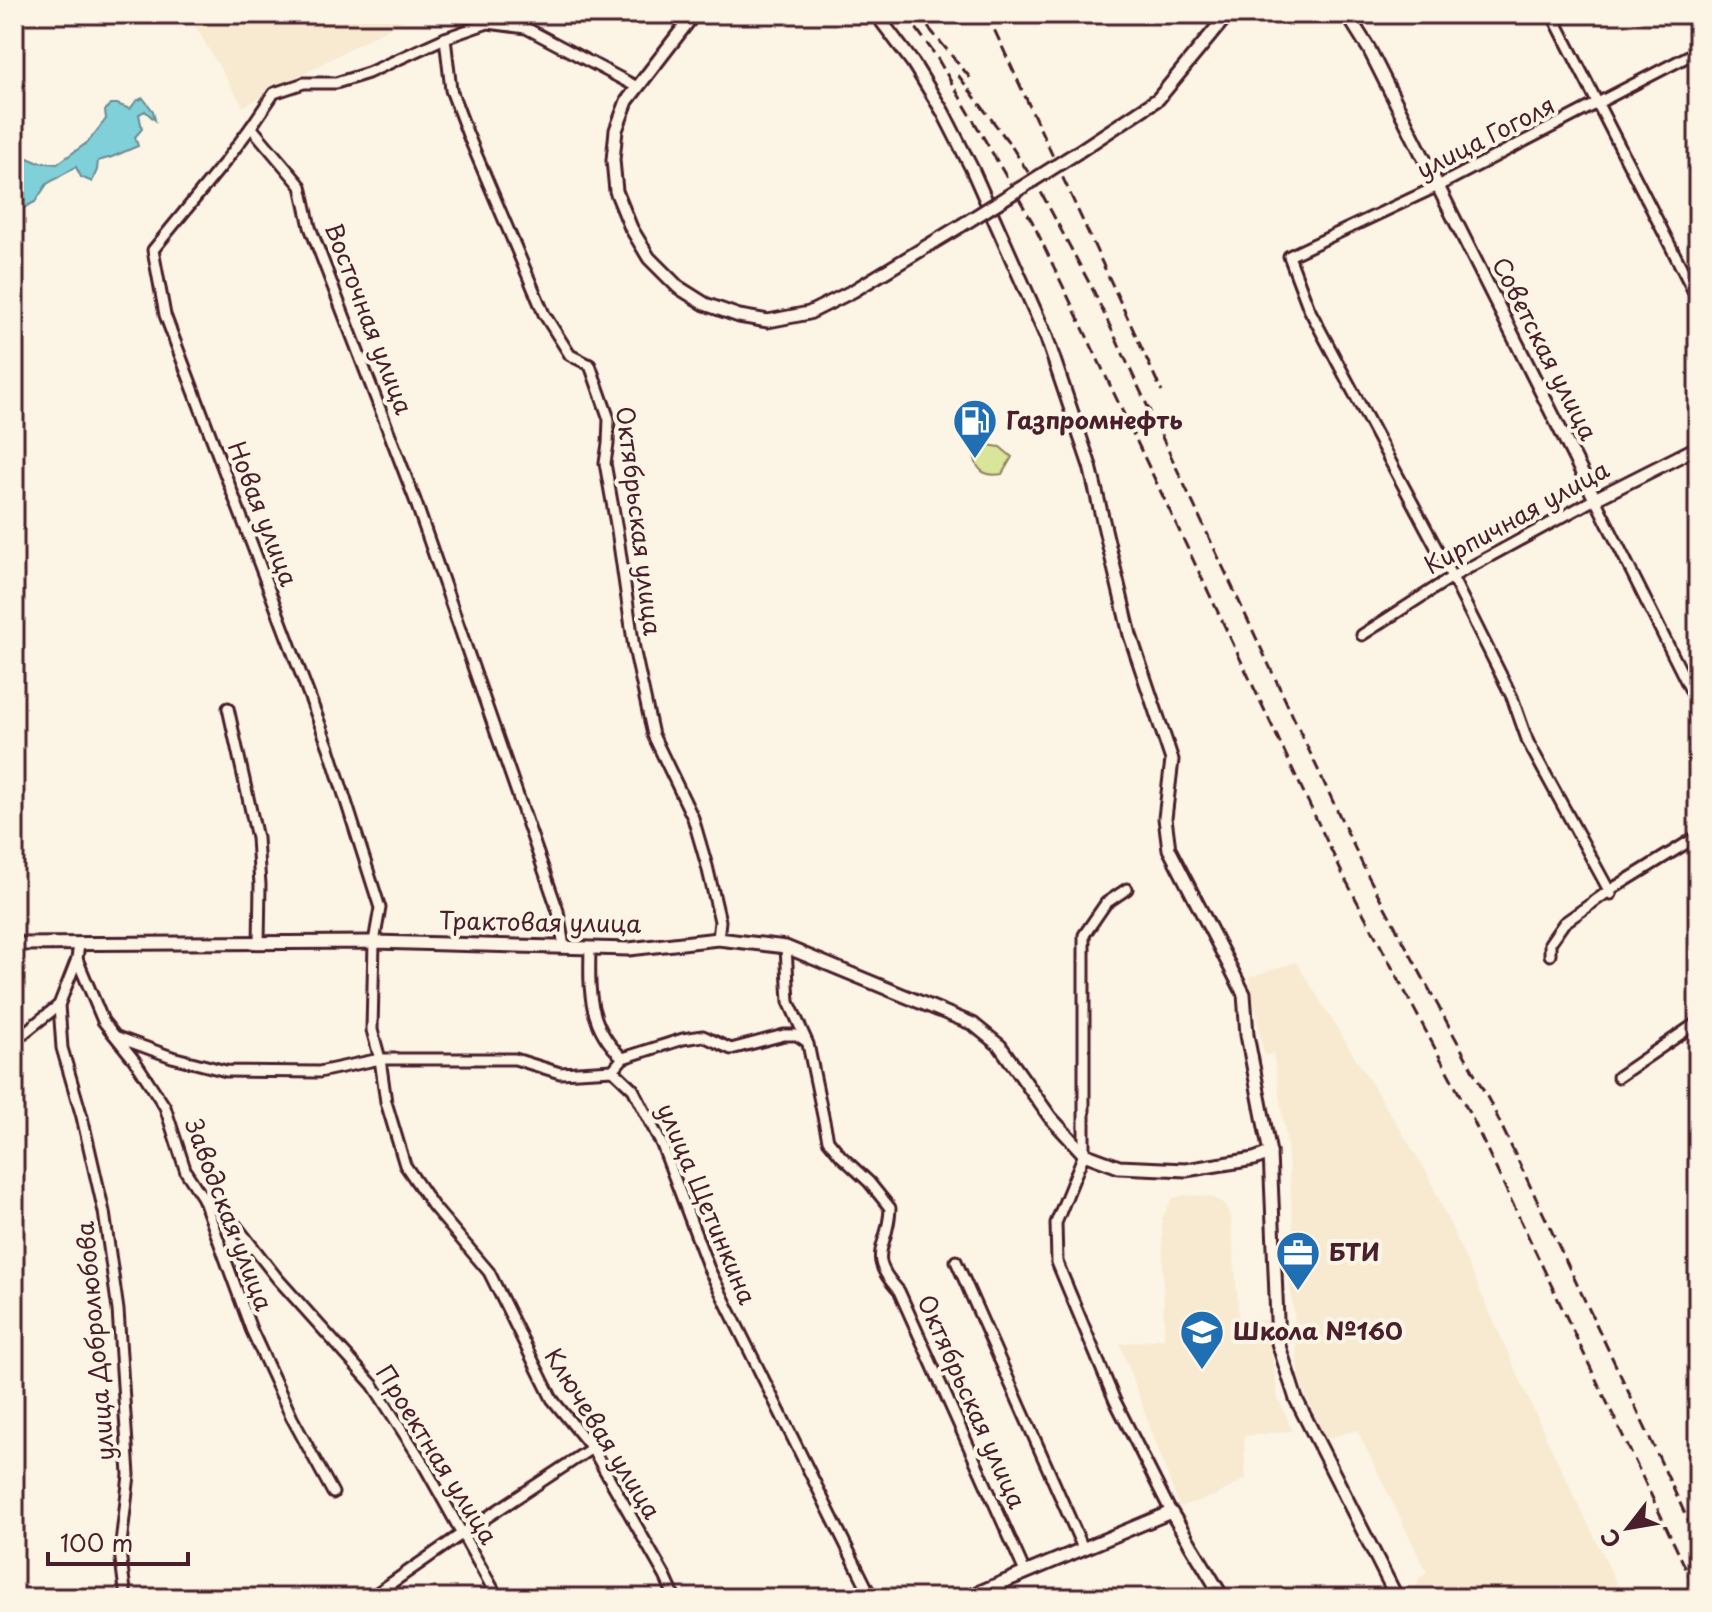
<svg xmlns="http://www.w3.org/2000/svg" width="1712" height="1612" viewBox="0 0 1712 1612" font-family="'Playpen Sans',sans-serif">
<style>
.built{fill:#f8ead1}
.green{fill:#d9e598;stroke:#928262;stroke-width:2}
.water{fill:#7fd0d8;stroke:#6a8993;stroke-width:2}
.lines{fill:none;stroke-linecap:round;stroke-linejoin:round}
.minor-casing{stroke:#4a1f2b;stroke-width:15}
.tertiary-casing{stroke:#4a1f2b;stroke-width:17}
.minor{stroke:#fcf5e5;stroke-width:9}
.tertiary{stroke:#fcf5e5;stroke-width:11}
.rail{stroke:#4a1f2b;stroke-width:3;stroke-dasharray:12 6;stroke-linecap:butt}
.tertiary-bridge-casing{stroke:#4a1f2b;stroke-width:17;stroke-linecap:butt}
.tertiary-bridge{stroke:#fcf5e5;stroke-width:11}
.labels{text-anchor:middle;stroke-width:8;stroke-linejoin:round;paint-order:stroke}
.street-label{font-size:24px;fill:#4a1f2b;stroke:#fcf5e5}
.poi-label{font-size:24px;font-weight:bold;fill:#4a1f2b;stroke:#fcf5e5;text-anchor:start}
</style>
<rect width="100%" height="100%" fill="#fcf5e5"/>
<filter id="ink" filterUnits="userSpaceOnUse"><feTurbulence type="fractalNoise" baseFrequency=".0125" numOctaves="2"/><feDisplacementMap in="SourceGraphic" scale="16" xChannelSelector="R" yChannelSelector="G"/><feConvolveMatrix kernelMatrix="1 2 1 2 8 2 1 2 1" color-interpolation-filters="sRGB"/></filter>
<g filter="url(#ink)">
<!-- built -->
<g class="built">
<polygon points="188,14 414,14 243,107"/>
<polygon points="1296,962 1426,1171 1547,1439 1624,1598 1413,1598 1419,1578 1427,1573 1357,1430 1325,1439 1299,1379 1298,1372 1294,1315 1286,1257 1295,1255 1287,1146 1273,1053 1264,1056 1249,977"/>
<polygon points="1184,1195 1211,1196 1223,1202 1231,1216 1239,1319 1267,1320 1278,1398 1293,1431 1244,1436 1246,1479 1215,1496 1179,1507 1120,1344 1164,1338 1162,1218 1173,1198"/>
</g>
<!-- green -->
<path class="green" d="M987,445l13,2 12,10 -10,17c-18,3 -27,-4 -28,-22z"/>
<!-- water -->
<polygon class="water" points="143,98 153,111 155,120 145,111 139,114 142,129 135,137 138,146 112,157 98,161 97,170 92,182 81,177 76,167 47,184 35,202 14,213 14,176 18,166 14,162 14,152 37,162 57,164 88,142 106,119 105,111 110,104 117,104 130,109 136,101"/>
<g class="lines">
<!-- minor casing -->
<g class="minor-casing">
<g id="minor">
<polyline points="1552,14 1698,300"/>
<polyline points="445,38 451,90 468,135 544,314 570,355 590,365 609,419 608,444 605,463 617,530 634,648 653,735 693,818 707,866 720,921 718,939"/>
<polyline points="251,127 225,162 153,250 165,315 329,748 380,908 374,942 372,1030 380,1059 386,1102 405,1165 433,1206 489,1272 552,1399 592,1448 665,1576 675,1598"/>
<polyline points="1362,635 1452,577 1595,499 1698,705"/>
<polyline points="228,708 257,838 260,885 259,943"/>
<polyline points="1127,889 1106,903 1084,935 1084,1154 1056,1223 1057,1262 1115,1401 1171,1512"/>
<polyline points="1611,894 1528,742 1512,697 1452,577 1309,309 1289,256 1438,186 1698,51"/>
<polyline points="79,944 77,959 59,1005 62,1048 82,1117 104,1212 118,1310 129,1475 120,1552 126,1598"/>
<polyline points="564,947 558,911 415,500 310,227 301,186 251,127 274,93 304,83 336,83 368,73 445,38 488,23 526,28 637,87"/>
<path d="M786,947l3,55 19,42 20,96 13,16 28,26 21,26c-1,41 -26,45 9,83l126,281"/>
<path d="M590,948c-1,43 -2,79 33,110"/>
<polyline points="1550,955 1550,943 1564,923 1609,891 1698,836"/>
<polyline points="77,959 103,1021 135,1061 165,1107 186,1172 203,1198 251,1329 292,1418 333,1493"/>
<polyline points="14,1037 19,1037 59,1005"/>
<polyline points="117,1037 172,1057 226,1071 319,1072 380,1059 515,1059 560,1073 613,1070 633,1089 662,1145 709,1269 872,1598"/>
<polyline points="613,1070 623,1058 683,1039 703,1036 731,1049 784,1035 797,1035 806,1041"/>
<polyline points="1618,1077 1698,1022"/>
<polyline points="203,1198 227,1214 277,1278 373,1385 421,1460 498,1598"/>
<polyline points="956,1261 1083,1548"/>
<polyline points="370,1598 463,1533 592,1448"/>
</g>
</g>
<!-- tertiary casing -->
<g class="tertiary-casing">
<g id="tertiary">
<polyline points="694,14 627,101 616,130 613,160 616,191 631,228 649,258 678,287 705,304 739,316 768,321 809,313 853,291 962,225"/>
<polyline points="876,14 913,63 943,112 972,169 1046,336 1090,466 1130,635 1172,760 1165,818 1169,849 1244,994 1247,1035 1270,1153 1278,1343 1296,1399 1397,1598"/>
<polyline points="1347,14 1369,49 1595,499 1698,447"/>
<polyline points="1078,152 1158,99 1228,14"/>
<polyline points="14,944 374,942 629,949 718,939 786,947 973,1024 1000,1046 1050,1117 1084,1154 1119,1167 1186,1170 1254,1159 1270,1153"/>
<polyline points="965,1598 1171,1512 1223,1598"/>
</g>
</g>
<!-- minor -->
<use href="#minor" class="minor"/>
<!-- tertiary -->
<use href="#tertiary" class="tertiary"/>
<!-- rail -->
<g class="rail">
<polyline points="906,14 936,56 1032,221 1342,873 1472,1118 1698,1594"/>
<polyline points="987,14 1162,392"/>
<polyline points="928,27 972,80"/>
<polyline points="958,75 1010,144 1042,194 1093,290 1366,872 1492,1106 1628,1391 1698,1542"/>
</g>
<!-- tertiary-bridge casing -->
<g class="tertiary-bridge-casing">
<polyline id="tertiary-bridge" points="962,225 1078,152"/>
</g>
<!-- tertiary-bridge -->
<use href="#tertiary-bridge" class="tertiary-bridge"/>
</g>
</g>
<!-- icons -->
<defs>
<g id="fuel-pin" transform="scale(2.3)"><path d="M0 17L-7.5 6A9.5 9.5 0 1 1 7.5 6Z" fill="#1f6fb2" stroke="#fcf5e5"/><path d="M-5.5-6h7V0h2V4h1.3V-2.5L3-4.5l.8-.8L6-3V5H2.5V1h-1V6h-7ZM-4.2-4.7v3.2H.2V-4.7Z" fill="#fff"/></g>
<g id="office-pin" transform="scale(2.3)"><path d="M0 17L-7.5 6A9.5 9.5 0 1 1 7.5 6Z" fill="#1f6fb2" stroke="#fcf5e5"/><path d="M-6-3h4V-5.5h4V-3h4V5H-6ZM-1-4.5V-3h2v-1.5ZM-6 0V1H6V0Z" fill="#fff"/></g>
<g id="school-pin" transform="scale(2.3)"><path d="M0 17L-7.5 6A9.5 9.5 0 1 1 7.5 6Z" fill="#1f6fb2" stroke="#fcf5e5"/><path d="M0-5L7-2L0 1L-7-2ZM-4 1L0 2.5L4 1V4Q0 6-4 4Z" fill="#fff"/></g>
</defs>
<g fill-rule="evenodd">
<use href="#fuel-pin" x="975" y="421"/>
<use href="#office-pin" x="1298" y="1253"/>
<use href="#school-pin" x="1202" y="1332"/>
</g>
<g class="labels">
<!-- street labels -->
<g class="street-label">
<text transform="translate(1486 138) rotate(-27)" y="8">улица Гоголя</text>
<text transform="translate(368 319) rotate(69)" y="8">Восточная улица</text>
<text transform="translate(1544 349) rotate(63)" y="8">Советская улица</text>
<text transform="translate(262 514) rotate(69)" y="8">Новая улица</text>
<text transform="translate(1517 518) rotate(-29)" y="8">Кирпичная улица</text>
<text transform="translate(638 521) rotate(83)" y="8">Октябрьская улица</text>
<text transform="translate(540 923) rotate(1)" y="8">Трактовая улица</text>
<text transform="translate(706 1204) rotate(67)" y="8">улица Щетинкина</text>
<text transform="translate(228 1215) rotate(69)" y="8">Заводская улица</text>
<text transform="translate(96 1341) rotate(-95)" y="8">улица Добролюбова</text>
<text transform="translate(971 1402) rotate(66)" y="8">Октябрьская улица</text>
<text transform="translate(602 1434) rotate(58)" y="8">Ключевая улица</text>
<text transform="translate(436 1455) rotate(58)" y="8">Проектная улица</text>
</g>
<!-- poi labels -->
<g class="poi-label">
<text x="1006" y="429">Газпромнефть</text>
<text x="1329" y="1261">БТИ</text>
<text x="1233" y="1340">Школа №160</text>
</g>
</g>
<!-- margin -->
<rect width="1712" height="1612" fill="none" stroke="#fcf5e5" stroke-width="48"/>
<rect x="24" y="24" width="1664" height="1564" fill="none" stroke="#4a1f2b" stroke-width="3" filter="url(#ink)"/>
<!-- north arrow -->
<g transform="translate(1628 1528) rotate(239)" stroke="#fcf5e5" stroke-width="6" paint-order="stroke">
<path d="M0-6L14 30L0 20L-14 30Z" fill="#4a1f2b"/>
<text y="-12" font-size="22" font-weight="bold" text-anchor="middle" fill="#4a1f2b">С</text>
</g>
<!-- scale -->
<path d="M48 1552v12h140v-12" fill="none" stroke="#4a1f2b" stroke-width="4"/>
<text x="60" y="1552" font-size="24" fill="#4a1f2b" stroke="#fcf5e5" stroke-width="6" paint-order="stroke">100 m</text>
</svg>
